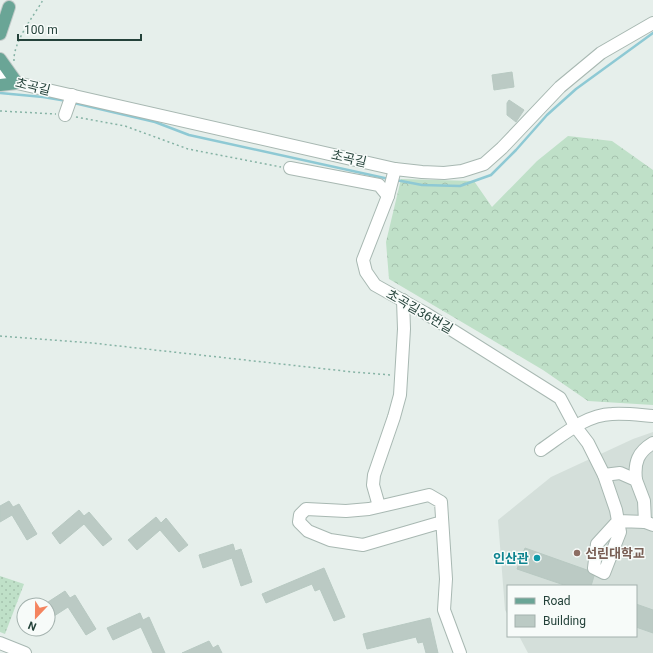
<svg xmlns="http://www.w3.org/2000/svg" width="653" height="653" viewBox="0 0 653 653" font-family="Roboto,'Noto Sans KR',sans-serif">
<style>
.built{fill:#d4dfda}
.grass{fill:url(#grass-dots)}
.forest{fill:url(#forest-crowns)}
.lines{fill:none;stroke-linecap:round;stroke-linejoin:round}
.stream{stroke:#8ec9d4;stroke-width:2.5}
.building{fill:#bbcac4;stroke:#b8c9c2}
.minor-casing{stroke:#a8b8b2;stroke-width:14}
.major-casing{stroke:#c2cac8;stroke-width:14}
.path{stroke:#86b3a5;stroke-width:1.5;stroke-dasharray:2 3;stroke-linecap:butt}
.minor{stroke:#fff;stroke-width:12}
.major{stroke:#6aa596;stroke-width:12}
.education-dot{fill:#8d6e63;stroke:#f7fbf9;stroke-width:1.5}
.culture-dot{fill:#0f9aa8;stroke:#f7fbf9;stroke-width:1.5}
.labels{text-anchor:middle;stroke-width:3;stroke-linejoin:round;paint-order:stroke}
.street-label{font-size:13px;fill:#24423a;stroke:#f7fbf9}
.education-label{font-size:13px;font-weight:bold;fill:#785e54;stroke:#f7fbf9;text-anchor:start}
.culture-label{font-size:13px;font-weight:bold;fill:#0d838f;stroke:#f7fbf9;text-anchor:end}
</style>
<defs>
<pattern id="grass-dots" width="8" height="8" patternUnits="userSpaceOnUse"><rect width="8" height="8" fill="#bfe0c8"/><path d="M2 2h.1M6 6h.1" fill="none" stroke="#a4c1ad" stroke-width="1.8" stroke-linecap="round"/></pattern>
<pattern id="forest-crowns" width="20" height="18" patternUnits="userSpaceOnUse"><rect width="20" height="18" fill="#bfe0c8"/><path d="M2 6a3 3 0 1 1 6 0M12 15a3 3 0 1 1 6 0" fill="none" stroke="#a4c1ad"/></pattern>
</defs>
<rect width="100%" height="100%" fill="#e6efeb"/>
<!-- built -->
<polygon class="built" points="653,432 653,653 528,653 519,636 636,636 636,586 508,586 508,615 505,610 498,520 551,477 633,439"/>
<!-- grass -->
<polygon class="grass" points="0,576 24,584 5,634 0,632"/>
<!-- forest -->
<polygon class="forest" points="568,136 612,141 653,170 653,405 588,401 543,370 389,279 386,242 401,179 474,181 492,207 537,161"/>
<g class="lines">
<!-- stream -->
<g class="stream">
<polyline points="0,93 43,97 67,101"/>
<polyline points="74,103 155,122 189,135 389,179"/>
<polyline points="396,180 422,185 460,186 491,175 516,150 547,115 576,89 653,33"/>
</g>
</g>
<!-- building -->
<g class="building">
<polygon points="512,72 514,87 494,90 492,75"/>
<polygon points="509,100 524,110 516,122 507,115 507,103"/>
<polygon points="9,501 13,507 19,504 37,534 27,540 12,515 0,522 0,506"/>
<polygon points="79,510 84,516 89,512 112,539 103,546 84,524 60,544 52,533"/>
<polygon points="156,517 161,523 166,518 188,545 179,552 160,530 137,550 128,540"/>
<polygon points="233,544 235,551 241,549 252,582 241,586 232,558 203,568 199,555"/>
<polygon points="525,548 587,570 590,574 594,576 591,586 567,586 517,569"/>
<polygon points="324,568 345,617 334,621 320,589 315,591 312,584 266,603 262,594"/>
<polygon points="65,591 70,598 75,595 96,629 86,635 68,607 48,620 48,602"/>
<polygon points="636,604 653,610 653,633 636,627"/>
<polygon points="140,613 143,620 149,617 165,653 153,653 141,627 113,640 107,628"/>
<polygon points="430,618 438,653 426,653 423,642 418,643 416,637 367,649 363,634"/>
<polygon points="209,641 213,648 218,645 222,653 182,653"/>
</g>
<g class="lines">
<!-- minor casing -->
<g class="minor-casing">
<g id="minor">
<polyline points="0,76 17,83 395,169 422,172 444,173 462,171 484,164 502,148 560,87 601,53 653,23"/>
<polyline points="65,115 72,95"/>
<polyline points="290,168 379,185 388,196"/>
<polyline points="395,169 388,196 363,260 366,272 375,285 425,313 560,398 575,426 588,443 604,475 616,510 620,532 604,573 594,568 597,544 618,521 645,522 653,525"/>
<path d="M541,450c22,-15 44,-35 71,-36 13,-1 28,1 41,2"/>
<polyline points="604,475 620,473 636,480 644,501 645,522"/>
<path d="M636,480c-2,-18 2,-28 17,-37"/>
<polyline points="379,506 373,485 374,475 394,417 400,395 404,329 403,300"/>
<polyline points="442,522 363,545 330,540 308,531 299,522 300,515 306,509 346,511 369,509 429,495 441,502 446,579 444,610 460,653"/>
<polyline points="0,643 25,653"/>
</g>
</g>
<!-- major casing -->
<g class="major-casing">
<g id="major">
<polyline points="0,34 9,7"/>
<polyline points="0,59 17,83"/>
<polyline points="0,85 17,83"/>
</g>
</g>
<!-- path -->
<g class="path">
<path d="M14,61c-1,-19 19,-44 29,-61"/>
<polyline points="0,111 56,114"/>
<polyline points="76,117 125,126 188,149 281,167"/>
<polyline points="0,336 92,343 353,372 391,375"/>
</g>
<!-- minor -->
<use href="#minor" class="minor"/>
<!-- major -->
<use href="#major" class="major"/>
</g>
<!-- markers -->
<circle class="education-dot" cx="577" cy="553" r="4"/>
<circle class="culture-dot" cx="537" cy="558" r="4"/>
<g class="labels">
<!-- street labels -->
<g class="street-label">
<text transform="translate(33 86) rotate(14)" y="5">초곡길</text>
<text transform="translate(349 158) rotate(13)" y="5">초곡길</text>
<text transform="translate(420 311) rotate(30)" y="5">초곡길36번길</text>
</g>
<!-- education labels -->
<g class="education-label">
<text x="585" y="558">선린대학교</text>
</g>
<!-- culture labels -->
<g class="culture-label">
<text x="529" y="563">인산관</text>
</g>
</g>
<!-- legend -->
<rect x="507" y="585" width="130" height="52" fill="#f7fbf9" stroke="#a3b1ad"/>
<rect x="515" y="598" width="20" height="6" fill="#6aa596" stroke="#a3b1ad"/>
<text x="543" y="605" font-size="12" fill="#24423a">Road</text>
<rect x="515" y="615" width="20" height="12" fill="#bbcac4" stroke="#a3b1ad"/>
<text x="543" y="625" font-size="12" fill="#24423a">Building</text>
<!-- north arrow -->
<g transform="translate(36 617) rotate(202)"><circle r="19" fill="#f7fbf9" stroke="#a3b1ad"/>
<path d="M0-3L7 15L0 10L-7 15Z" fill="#f4845f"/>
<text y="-6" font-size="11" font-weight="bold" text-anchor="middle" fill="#24423a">N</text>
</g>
<!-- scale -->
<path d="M18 34v6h123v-6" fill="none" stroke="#24423a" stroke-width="2"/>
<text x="24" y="34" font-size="12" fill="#24423a" stroke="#f7fbf9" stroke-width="3" paint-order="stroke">100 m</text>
</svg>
